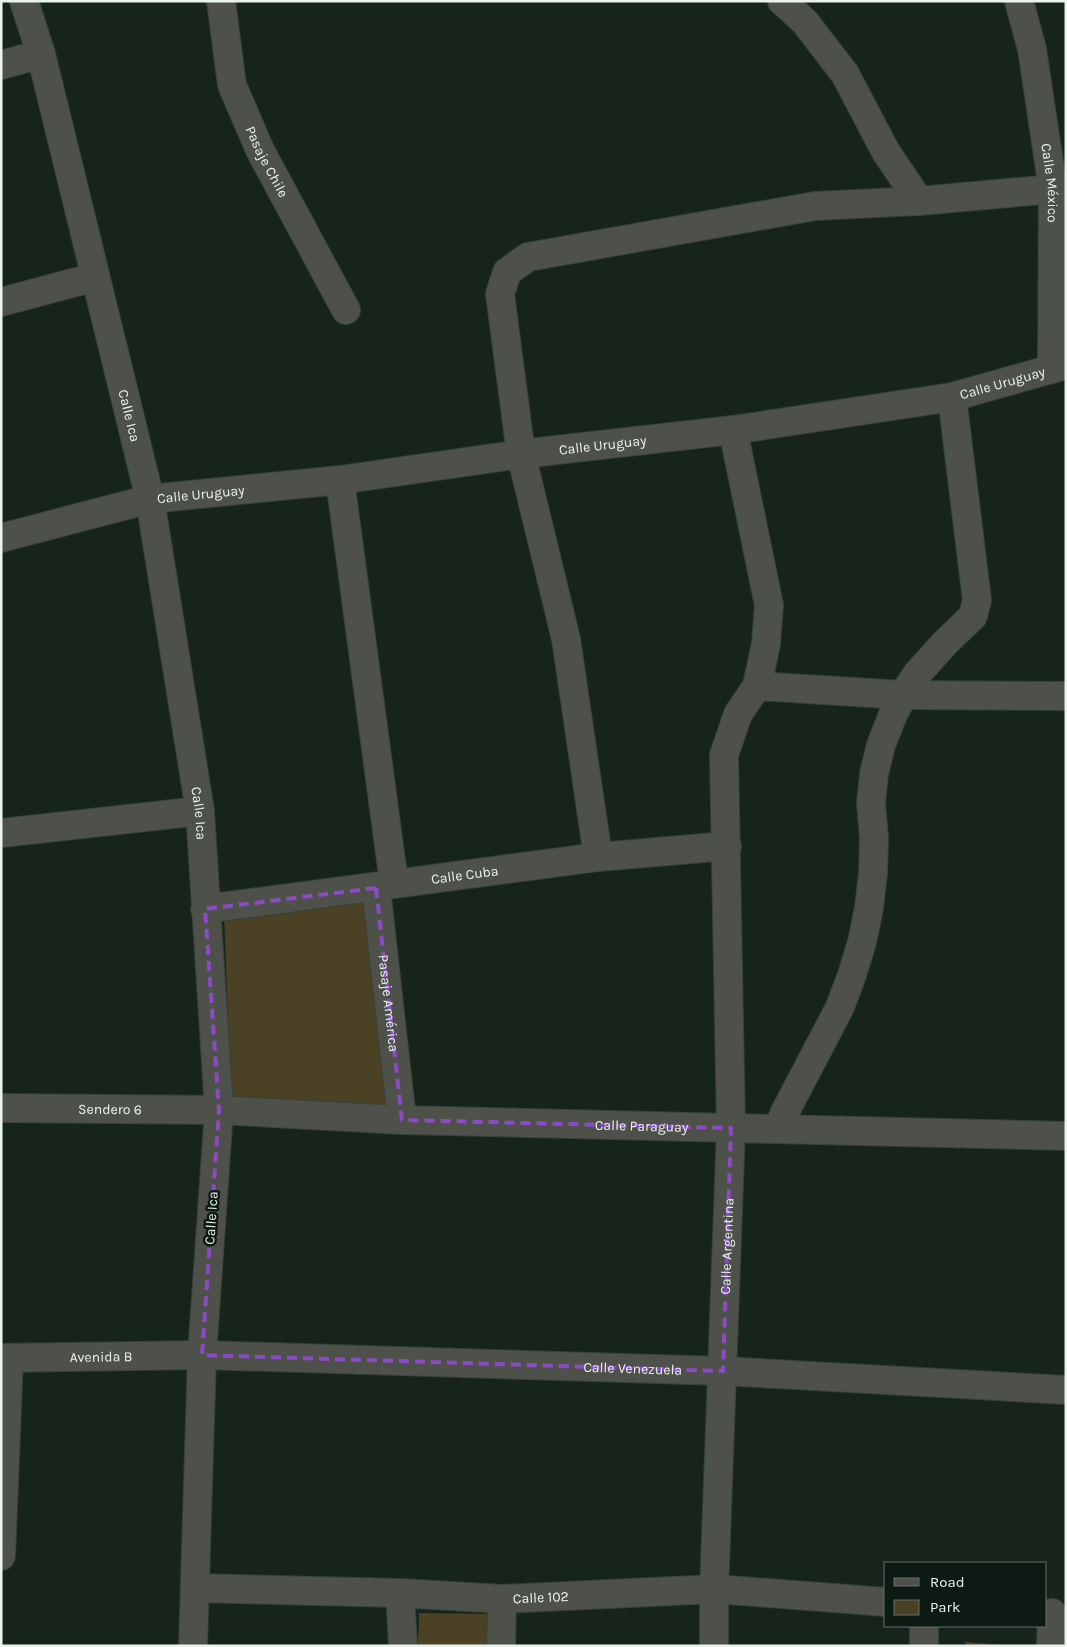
<svg xmlns="http://www.w3.org/2000/svg" width="1067" height="1647" viewBox="0 0 1067 1647" font-family="Karla,sans-serif">
<style>
.green{fill:#4b4124}
.lines{fill:none;stroke-linecap:round;stroke-linejoin:round}
.minor-casing{stroke:#344139;stroke-width:30}
.minor{stroke:#4e514a;stroke-width:28}
.marked{fill:none;stroke:#8c4ac6;stroke-width:4;stroke-dasharray:10 6;stroke-linejoin:round}
.labels{text-anchor:middle;stroke-width:5;stroke-linejoin:round;paint-order:stroke}
.street-label{font-size:14px;fill:#eaf3ee;stroke:#0d1a13}
</style>
<rect width="100%" height="100%" fill="#16241c"/>
<!-- green -->
<g class="green">
<polygon points="368,897 390,1107 231,1102 224,914"/>
<polygon points="419,1613 495,1614 494,1646 418,1646"/>
<polygon points="965,1642 1018,1646 965,1646"/>
</g>
<g class="lines">
<!-- minor casing -->
<g class="minor-casing">
<g id="minor">
<path id="s1" d="M24,1l17,53 109,445 50,312 19,299 -17,245 -9,291"/>
<path id="s2" d="M221,1l11,84 28,65 86,160"/>
<polyline points="782,1 805,22 845,74 886,152 919,201"/>
<path id="s3" d="M1019,1l13,48 21,140 -1,180"/>
<polyline points="1,65 41,54"/>
<polyline points="1,302 95,277"/>
<polyline points="340,480 394,883"/>
<path id="s4" d="M1,538l149,-39 190,-19 181,-26 212,-24 219,-33 114,-32"/>
<polyline points="757,686 903,695 1066,696"/>
<polyline points="1,833 200,811"/>
<polyline points="598,857 566,639 521,454 500,294 507,272 528,257 815,206 919,201 1053,189"/>
<path id="s5" d="M376,888l26,232"/>
<path id="s6" d="M205,909l393,-52 129,-11"/>
<path id="s7" d="M1,1108l218,2 183,10 664,16"/>
<polyline points="778,1129 785,1112 840,1007 852,975 862,942 869,908 873,873 874,838 871,803 874,774 881,745 892,717 903,695 917,674 945,643 973,616 977,600 952,397"/>
<path id="s8" d="M1,1358l201,-3 521,16 343,19"/>
<polyline points="1,1556 9,1358"/>
<path id="s9" d="M195,1588l205,5 102,6 213,-10 171,13"/>
<polyline points="400,1593 403,1646"/>
<polyline points="501,1646 502,1599"/>
<path id="s10" d="M714,1646v-55l17,-463 -7,-373 14,-41 19,-28 9,-42 3,-39 -36,-175"/>
<polyline points="924,1646 924,1626"/>
<polyline points="1051,1646 1052,1613"/>
</g>
</g>
<!-- minor -->
<use href="#minor" class="minor"/>
</g>
<!-- marked area -->
<path class="marked" d="M376,888l26,232 329,8 -8,243 -521,-16 17,-245 -14,-201z"/>
<g class="labels">
<!-- street labels -->
<g class="street-label">
<text dy="5" stroke="none"><textPath href="#s2" startOffset="169">Pasaje Chile</textPath></text>
<text dy="5" stroke="none"><textPath href="#s3" startOffset="185">Calle México</textPath></text>
<text dy="5" stroke="none"><textPath href="#s4" startOffset="1015">Calle Uruguay</textPath></text>
<text dy="5" stroke="none"><textPath href="#s1" startOffset="428">Calle Ica</textPath></text>
<text dy="5" stroke="none"><textPath href="#s4" startOffset="610">Calle Uruguay</textPath></text>
<text dy="5" stroke="none"><textPath href="#s4" startOffset="205">Calle Uruguay</textPath></text>
<text dy="5" stroke="none"><textPath href="#s1" startOffset="832">Calle Ica</textPath></text>
<text dy="5" stroke="none"><textPath href="#s6" startOffset="262">Calle Cuba</textPath></text>
<text dy="5" stroke="none"><textPath href="#s5" startOffset="116">Pasaje América</textPath></text>
<text dy="5" stroke="none"><textPath href="#s7" startOffset="109">Sendero 6</textPath></text>
<text dy="5" stroke="none"><textPath href="#s7" startOffset="641">Calle Paraguay</textPath></text>
<text transform="translate(211 1218) rotate(-86)" y="5">Calle Ica</text>
<text dy="5" stroke="none"><textPath href="#s10" startOffset="400">Calle Argentina</textPath></text>
<text dy="5" stroke="none"><textPath href="#s8" startOffset="100">Avenida B</textPath></text>
<text dy="5" stroke="none"><textPath href="#s8" startOffset="632">Calle Venezuela</textPath></text>
<text dy="5" stroke="none"><textPath href="#s9" startOffset="346">Calle 102</textPath></text>
</g>
</g>
<!-- border -->
<rect width="1067" height="1647" fill="none" stroke="#eaf3ee" stroke-width="5"/>
<!-- legend -->
<rect x="884" y="1562" width="162" height="65" fill="#0d1a13" stroke="#65716b"/>
<rect x="894" y="1578" width="25" height="8" fill="#4e514a" stroke="#65716b"/>
<text x="930" y="1587" font-size="15" fill="#eaf3ee">Road</text>
<rect x="894" y="1600" width="25" height="15" fill="#4b4124" stroke="#65716b"/>
<text x="930" y="1612" font-size="15" fill="#eaf3ee">Park</text>
</svg>
